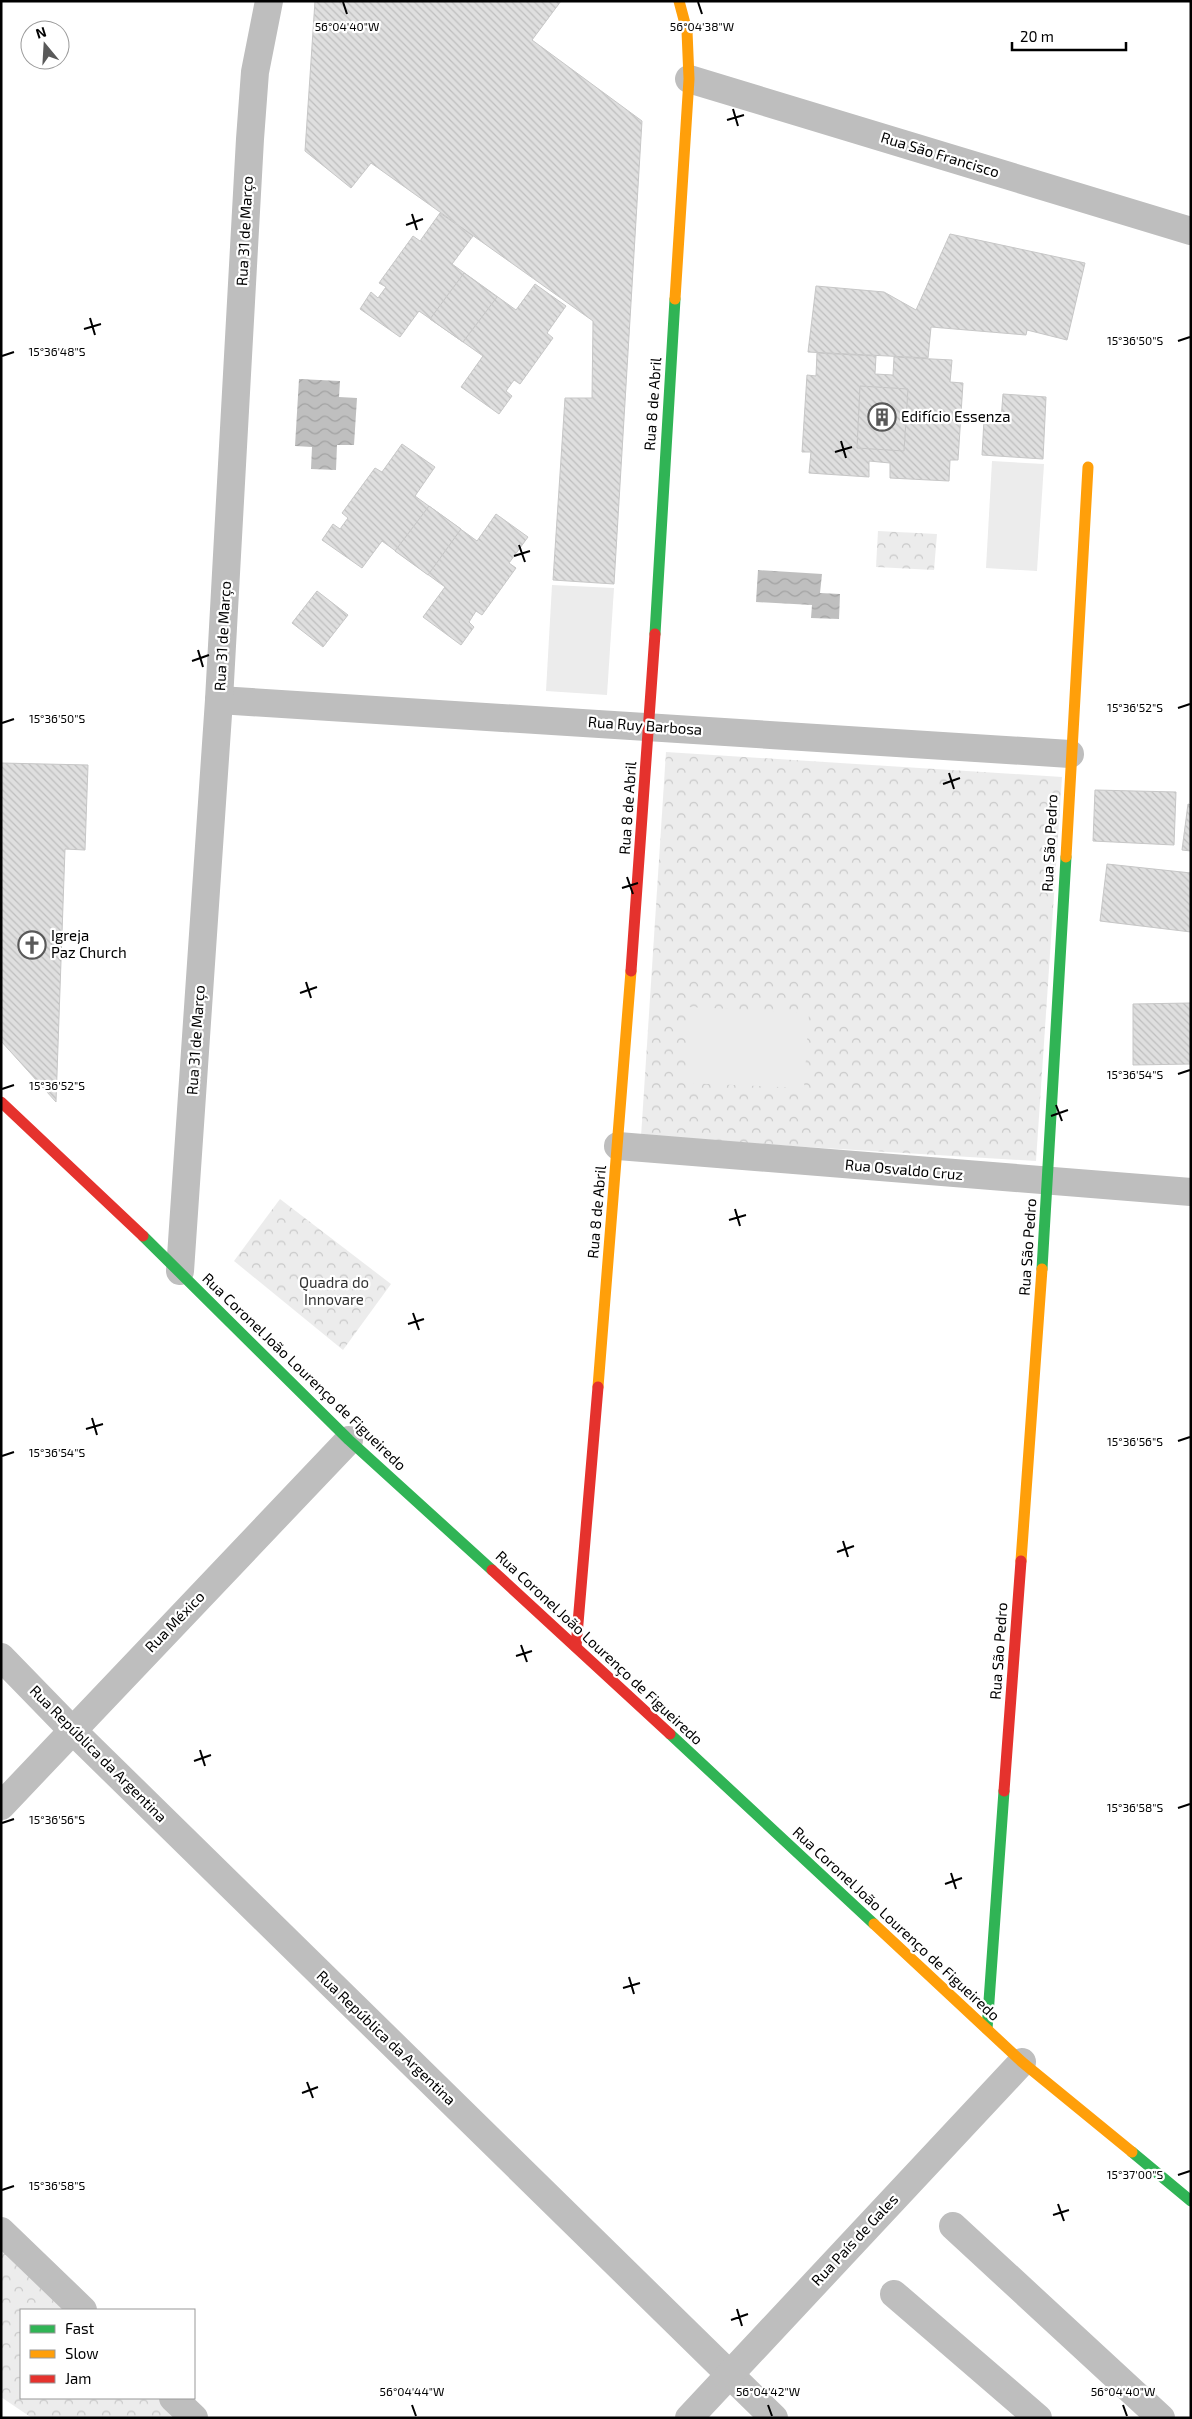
<svg xmlns="http://www.w3.org/2000/svg" width="1192" height="2419" viewBox="0 0 1192 2419" font-family="'Exo 2',sans-serif">
<style>
.park{fill:url(#park-crowns)}
.pitch{fill:#ececec}
.water{fill:url(#water-waves)}
.building{fill:url(#building-back-hatch);stroke:#c7c7c7}
.lines{fill:none;stroke-linecap:round;stroke-linejoin:round}
.street{stroke:#bebebe;stroke-width:28}
.fast{stroke:#30b455;stroke-width:11}
.slow{stroke:#ff9f0a;stroke-width:11}
.jam{stroke:#e5322d;stroke-width:11}
.ticks{fill:none;stroke:#000;stroke-width:2}
.labels{text-anchor:middle;stroke-width:4.5;stroke-linejoin:round;paint-order:stroke}
.street-label{font-size:15px;fill:#000;stroke:#fff}
.poi-label{font-size:15px;fill:#000;stroke:#fff;text-anchor:start}
.park-label{font-size:15px;fill:#333;stroke:#fff}
.ticks-label{font-size:12px;text-anchor:middle;fill:#000;stroke:#fff;stroke-width:4.5;stroke-linejoin:round;paint-order:stroke}
</style>
<defs>
<pattern id="park-crowns" width="20" height="18" patternUnits="userSpaceOnUse" patternTransform="scale(1.25)"><rect width="20" height="18" fill="#ececec"/><path d="M2 6a3 3 0 1 1 6 0M12 15a3 3 0 1 1 6 0" fill="none" stroke="#c9c9c9"/></pattern>
<pattern id="water-waves" width="16" height="10" patternUnits="userSpaceOnUse" patternTransform="scale(1.25)"><rect width="16" height="10" fill="#bfbfbf"/><path d="M0 5q4-4 8 0t8 0" fill="none" stroke="#a2a2a2"/></pattern>
<pattern id="building-back-hatch" width="6" height="6" patternUnits="userSpaceOnUse" patternTransform="scale(1.25)"><rect width="6" height="6" fill="#dfdfdf"/><path d="M-1 5l2 2M0 0l6 6M5-1l2 2" fill="none" stroke="#bebebe"/></pattern>
</defs>
<rect width="100%" height="100%" fill="#fff"/>
<!-- park -->
<g class="park">
<polygon points="878,531 937,534 934,570 876,567"/>
<polygon points="666,752 1062,777 1036,1161 641,1137"/>
<polygon points="280,1199 391,1284 343,1350 234,1261"/>
<polygon points="1,2238 75,2310 21,2310 21,2398 164,2398 184,2418 32,2418 1,2397"/>
</g>
<!-- pitch -->
<g class="pitch">
<polygon points="992,461 1044,464 1037,571 986,568"/>
<polygon points="552,585 614,588 607,695 546,691"/>
<polygon points="688,1007 809,1013 804,1088 685,1083"/>
</g>
<!-- water -->
<g class="water">
<polygon points="299,379 340,381 339,397 357,398 354,445 337,445 336,470 311,469 312,447 295,446"/>
<polygon points="758,570 822,574 820,593 840,594 839,619 811,618 812,605 756,602"/>
</g>
<!-- building -->
<g class="building">
<polygon points="315,1 561,1 532,40 642,121 614,584 553,580 565,398 592,398 593,321 371,163 351,188 305,151"/>
<polygon points="440,213 473,236 452,264 516,310 535,284 566,306 547,333 553,338 520,384 514,380 506,391 512,396 499,414 461,387 483,356 419,311 400,337 360,309 371,292 378,298 386,287 379,283 413,236 420,241"/>
<polygon points="950,234 1085,263 1067,340 1027,330 1026,335 931,327 928,358 808,352 816,286 884,292 916,310"/>
<polygon points="464,273 497,297 463,342 430,319"/>
<polygon points="817,353 876,356 875,374 893,375 894,357 952,360 950,382 963,383 958,460 950,460 949,481 890,478 890,463 869,461 869,477 809,473 811,452 802,452 807,375 816,376"/>
<polygon points="860,386 908,389 904,451 857,448"/>
<polygon points="1003,394 1046,397 1043,459 982,455 984,420 1001,420"/>
<polygon points="402,444 435,467 415,496 477,541 496,514 528,537 509,563 516,568 482,615 476,611 469,622 474,627 461,645 423,617 445,587 382,541 362,568 322,540 333,524 340,529 348,518 342,513 375,468 382,472"/>
<polygon points="429,506 461,529 428,575 395,551"/>
<polygon points="317,591 348,615 323,647 292,623"/>
<polygon points="1,763 88,765 85,850 65,849 56,1102 1,1041"/>
<polygon points="1095,790 1176,792 1174,845 1093,841"/>
<polygon points="1188,804 1191,805 1191,851 1182,850"/>
<polygon points="1107,864 1191,873 1191,932 1100,921"/>
<polygon points="1191,1003 1191,1064 1133,1065 1133,1004"/>
</g>
<g class="lines">
<!-- street -->
<g class="street">
<polyline points="689,79 1191,231"/>
<polyline points="219,700 1070,754"/>
<polyline points="618,1146 1191,1192"/>
<polyline points="180,1271 219,700 250,139 255,72 269,1"/>
<polyline points="1,1657 72,1730 774,2418"/>
<polyline points="1,1806 349,1440"/>
<polyline points="953,2226 1161,2418"/>
<polyline points="1,2231 83,2310"/>
<polyline points="894,2294 1038,2418"/>
<polyline points="173,2398 194,2418"/>
<polyline points="689,2418 1022,2062"/>
</g>
<!-- fast -->
<g class="fast">
<polyline points="655,634 675,299"/>
<polyline points="143,1236 349,1440 492,1570"/>
<polyline points="1042,1269 1066,857"/>
<polyline points="670,1734 874,1924"/>
<polyline points="987,2029 1004,1791"/>
<polyline points="1132,2152 1191,2201"/>
</g>
<!-- slow -->
<g class="slow">
<polyline points="675,299 689,79 687,31 679,1"/>
<polyline points="1066,857 1088,467"/>
<polyline points="598,1387 631,971"/>
<polyline points="1021,1561 1042,1269"/>
<polyline points="874,1924 1022,2062 1132,2152"/>
</g>
<!-- jam -->
<g class="jam">
<polyline points="631,971 655,634"/>
<polyline points="1,1102 143,1236"/>
<polyline points="492,1570 670,1734"/>
<polyline points="576,1647 598,1387"/>
<polyline points="1004,1791 1021,1561"/>
</g>
</g>
<!-- ticks -->
<path class="ticks" d="M343,2l4,12M698,2l4,12M733,109l5,17M727,120l17,-5M412,214l5,16M406,225l17,-6M90,318l5,17M84,329l17,-5M1178,341l12,-4M2,356l12,-4M841,441l5,17M835,452l17,-5M519,545l6,17M514,556l16,-5M198,650l5,17M192,661l17,-6M1178,708l12,-4M2,723l12,-4M949,773l5,16M943,784l17,-6M627,877l6,17M622,888l16,-5M306,982l5,16M300,993l17,-6M1178,1074l12,-4M2,1089l12,-4M1056,1105l6,16M1051,1116l17,-6M735,1209l5,17M729,1220l17,-5M413,1313l6,17M408,1324l16,-5M92,1418l5,17M86,1429l17,-5M1178,1441l12,-4M2,1456l12,-4M843,1541l5,16M837,1552l17,-6M521,1645l6,17M516,1656l16,-5M200,1750l5,16M194,1761l17,-6M1178,1808l12,-4M2,1823l12,-4M951,1873l5,16M945,1884l17,-6M629,1977l5,17M623,1988l17,-5M307,2082l6,16M302,2093l16,-6M1178,2175l12,-4M2,2190l12,-4M1058,2204l6,17M1053,2215l16,-5M737,2309l5,17M731,2320l17,-6M412,2405l4,11M768,2405l4,11M1123,2405l4,11"/>
<!-- icons -->
<defs>
<g id="building-ring" transform="scale(1.4375)"><circle r="9.5" fill="#fff" stroke="#595959" stroke-width="1.5"/><path d="M-4-6H4V6H1V3H-1V6H-4ZM-2.5-4.3h1.7v1.8h-1.7ZM.8-4.3h1.7v1.8H.8ZM-2.5-1h1.7V.8h-1.7ZM.8-1h1.7V.8H.8Z" fill="#595959"/></g>
<g id="church-ring" transform="scale(1.4375)"><circle r="9.5" fill="#fff" stroke="#595959" stroke-width="1.5"/><path d="M-1.2-6h2.4v3.5h3.3v2.4h-3.3V6h-2.4V-.1h-3.3v-2.4h3.3Z" fill="#595959"/></g>
</defs>
<g fill-rule="evenodd">
<use href="#building-ring" x="882" y="417"/>
<use href="#church-ring" x="32" y="945"/>
</g>
<g class="labels">
<!-- street labels -->
<g class="street-label">
<text transform="translate(940 155) rotate(17)" y="5">Rua São Francisco</text>
<text transform="translate(245 231) rotate(-87)" y="5">Rua 31 de Março</text>
<text transform="translate(653 404) rotate(-86)" y="5">Rua 8 de Abril</text>
<text transform="translate(223 636) rotate(-87)" y="5">Rua 31 de Março</text>
<text transform="translate(645 726) rotate(4)" y="5">Rua Ruy Barbosa</text>
<text transform="translate(628 808) rotate(-86)" y="5">Rua 8 de Abril</text>
<text transform="translate(1050 843) rotate(-87)" y="5">Rua São Pedro</text>
<text transform="translate(196 1040) rotate(-86)" y="5">Rua 31 de Março</text>
<text transform="translate(904 1170) rotate(5)" y="5">Rua Osvaldo Cruz</text>
<text transform="translate(597 1212) rotate(-85)" y="5">Rua 8 de Abril</text>
<text transform="translate(1028 1247) rotate(-86)" y="5">Rua São Pedro</text>
<text transform="translate(304 1372) rotate(44)" y="5">Rua Coronel João Lourenço de Figueiredo</text>
<text transform="translate(175 1622) rotate(-46)" y="5">Rua México</text>
<text transform="translate(599 1648) rotate(43)" y="5">Rua Coronel João Lourenço de Figueiredo</text>
<text transform="translate(999 1651) rotate(-86)" y="5">Rua São Pedro</text>
<text transform="translate(98 1754) rotate(45)" y="5">Rua República da Argentina</text>
<text transform="translate(896 1924) rotate(43)" y="5">Rua Coronel João Lourenço de Figueiredo</text>
<text transform="translate(386 2038) rotate(44)" y="5">Rua República da Argentina</text>
<text transform="translate(855 2240) rotate(-47)" y="5">Rua País de Gales</text>
</g>
<!-- poi labels -->
<g class="poi-label">
<text x="901" y="422">Edifício Essenza</text>
<text x="51" y="941">Igreja<tspan x="51" dy="17">Paz Church</tspan></text>
</g>
<!-- park labels -->
<g class="park-label">
<text x="334" y="1288">Quadra do<tspan x="334" dy="17">Innovare</tspan></text>
</g>
</g>
<g class="ticks-label">
<text x="347" y="31">56°04'40"W</text>
<text x="702" y="31">56°04'38"W</text>
<text x="1135" y="345">15°36'50"S</text>
<text x="57" y="356">15°36'48"S</text>
<text x="1135" y="712">15°36'52"S</text>
<text x="57" y="723">15°36'50"S</text>
<text x="1135" y="1079">15°36'54"S</text>
<text x="57" y="1090">15°36'52"S</text>
<text x="1135" y="1446">15°36'56"S</text>
<text x="57" y="1457">15°36'54"S</text>
<text x="1135" y="1812">15°36'58"S</text>
<text x="57" y="1824">15°36'56"S</text>
<text x="1135" y="2179">15°37'00"S</text>
<text x="57" y="2190">15°36'58"S</text>
<text x="412" y="2396">56°04'44"W</text>
<text x="768" y="2396">56°04'42"W</text>
<text x="1123" y="2396">56°04'40"W</text>
</g>
<!-- border -->
<rect width="1192" height="2419" fill="none" stroke="#000000" stroke-width="5"/>
<!-- legend -->
<rect x="20" y="2309" width="175" height="90" fill="#ffffff" stroke="#999999"/>
<rect x="30" y="2325" width="25" height="8" fill="#30b455" stroke="#999999"/>
<text x="65" y="2334" font-size="15" fill="#000000">Fast</text>
<rect x="30" y="2350" width="25" height="8" fill="#ff9f0a" stroke="#999999"/>
<text x="65" y="2359" font-size="15" fill="#000000">Slow</text>
<rect x="30" y="2375" width="25" height="8" fill="#e5322d" stroke="#999999"/>
<text x="65" y="2384" font-size="15" fill="#000000">Jam</text>
<!-- north arrow -->
<g transform="translate(45 45) rotate(342)"><circle r="24" fill="#ffffff" stroke="#999999"/>
<path d="M0-4L9 19L0 12L-9 19Z" fill="#595959"/>
<text y="-8" font-size="14" font-weight="bold" text-anchor="middle" fill="#000000">N</text>
</g>
<!-- scale -->
<path d="M1012 42v8h114v-8" fill="none" stroke="#000000" stroke-width="2.5"/>
<text x="1020" y="42" font-size="15" fill="#000000" stroke="#ffffff" stroke-width="4" paint-order="stroke">20 m</text>
</svg>
